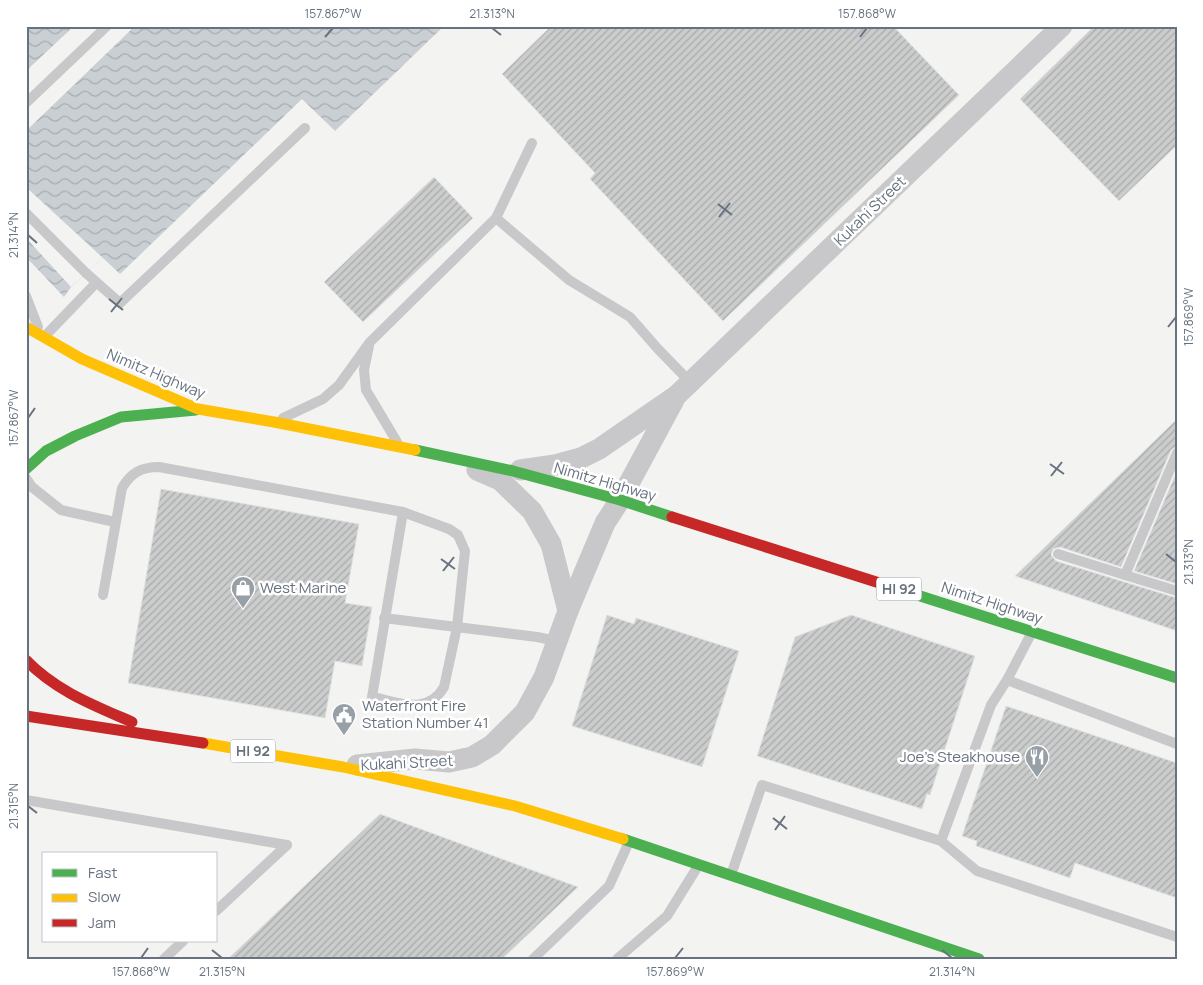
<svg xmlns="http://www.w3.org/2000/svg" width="1203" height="985" viewBox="0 0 1203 985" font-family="Manrope,sans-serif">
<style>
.water{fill:url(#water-waves)}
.pier{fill:#f3f3f2}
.building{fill:url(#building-hatch);stroke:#e2e2e2}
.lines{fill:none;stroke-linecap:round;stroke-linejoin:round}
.lane{stroke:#c8c8ca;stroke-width:10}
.street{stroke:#c8c8ca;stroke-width:21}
.fast{stroke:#4caf50;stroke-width:11}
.slow{stroke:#ffc107;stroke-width:11}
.jam{stroke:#c62828;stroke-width:11}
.ticks{fill:none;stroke:#66727f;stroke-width:2}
.labels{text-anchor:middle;stroke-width:5;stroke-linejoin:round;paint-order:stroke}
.shield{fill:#fff;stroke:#949ca5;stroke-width:1}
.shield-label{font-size:14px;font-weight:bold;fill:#66727f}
.street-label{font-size:15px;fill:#66727f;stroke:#fff}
.poi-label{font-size:15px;fill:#66727f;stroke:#fff;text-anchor:start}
.neatline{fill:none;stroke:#66727f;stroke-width:2}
.ticks-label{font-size:12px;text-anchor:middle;fill:#66727f}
</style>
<defs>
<pattern id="water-waves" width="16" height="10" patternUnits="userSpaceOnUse" patternTransform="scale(1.25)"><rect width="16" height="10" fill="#c9cfd2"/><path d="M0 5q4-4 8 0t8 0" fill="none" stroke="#a7acb0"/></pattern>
<pattern id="building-hatch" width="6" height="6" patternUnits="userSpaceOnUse" patternTransform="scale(1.25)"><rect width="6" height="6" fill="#cbcccc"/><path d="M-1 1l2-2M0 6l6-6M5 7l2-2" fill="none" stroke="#a9aaab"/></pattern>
</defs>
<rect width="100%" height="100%" fill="#f3f3f2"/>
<!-- water -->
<polygon class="water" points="26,26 444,26 335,131 302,99 120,274 103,258 71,287 64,297 26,257"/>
<!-- pier -->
<g class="pier">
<polygon points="74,26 135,26 26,131 26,71"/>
<polygon points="26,187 103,258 71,287 26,238"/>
</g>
<!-- building -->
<g class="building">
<polygon points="551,26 893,26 959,95 723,321 590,179 595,173 502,74"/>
<polygon points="1094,26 1177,26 1177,145 1119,201 1020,99"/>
<polygon points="434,177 473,218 363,322 324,282"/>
<polygon points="1177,419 1177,446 1171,450 1121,567 1060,547 1053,549 1051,555 1056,561 1177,598 1177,631 1015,576"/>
<polygon points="1177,471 1177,584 1134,571"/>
<polygon points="161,489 359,524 345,603 372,607 362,666 335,661 325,718 128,683"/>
<polygon points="607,615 634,624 636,618 739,651 702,767 572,726"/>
<polygon points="851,615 975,656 930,795 927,794 922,809 757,756 795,637"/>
<polygon points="1006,706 1177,763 1177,898 1075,863 1070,878 976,846 977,841 962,836"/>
<polygon points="380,814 578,887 502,959 228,959"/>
</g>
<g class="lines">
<!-- lane -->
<g class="lane">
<polyline points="26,103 107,26"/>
<polyline points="26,213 86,273 120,303 305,128"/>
<polyline points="496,218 569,280 630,317 658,349 691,383"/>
<polyline points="26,296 38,327"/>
<polyline points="45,336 96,283"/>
<polyline points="369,346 364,370 366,390 397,442"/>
<polyline points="283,418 323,399 339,385 370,342 496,218 532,143"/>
<polyline points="1177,453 1125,575 1177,591"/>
<polyline points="26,478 32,487 61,510 115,522"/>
<polyline points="1058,554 1125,575"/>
<path d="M103,595l19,-107c9,-15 19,-21 37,-21l244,45 46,17 9,6 7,16 -8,76 -13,60c-17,29 -45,15 -72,10l31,-185"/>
<polyline points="384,618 537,637 557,641"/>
<polyline points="1007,680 1032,632"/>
<polyline points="1177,744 1007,680 991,705 941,841 977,871 1177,937"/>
<polyline points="26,800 287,845"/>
<polyline points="731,875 762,785 941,841"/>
<polyline points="216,911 287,845"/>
<polyline points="164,959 183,941"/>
<polyline points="533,959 609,886 629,842"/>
<polyline points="617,959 667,916 698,866"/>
</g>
<!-- street -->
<g class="street">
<polyline points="477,470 500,480 532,511 551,544 568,611"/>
<polyline points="520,470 555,465 581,458 599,449 676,396 1062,26"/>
<polyline points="357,765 415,759 449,762 472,757 492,745 525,712 544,677 568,611 605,523 620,500 674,400"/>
</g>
<!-- fast -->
<g class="fast">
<polyline points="415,450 513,471 620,500 672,517"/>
<polyline points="26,469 46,451 75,436 121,417 196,410"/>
<polyline points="892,587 1177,678"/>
<polyline points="623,839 979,959"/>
</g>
<!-- slow -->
<g class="slow">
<polyline points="26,327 82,359 198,409 274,422 415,450"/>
<polyline points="203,743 343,767 515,806 623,839"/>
</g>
<!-- jam -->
<g class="jam">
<polyline points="672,517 892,587"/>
<path d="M26,660c30,31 67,45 106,62"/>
<polyline points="26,716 203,743"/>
</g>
</g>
<!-- ticks -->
<path class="ticks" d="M492,28l9,7M325,37l8,-9M860,37l7,-9M718,204l14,11M719,217l11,-14M28,235l9,8M109,299l14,11M111,312l11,-14M1168,327l8,-10M28,418l7,-10M1050,464l14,10M1051,476l11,-14M1166,554l10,8M441,559l14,10M443,571l11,-14M28,806l9,7M773,818l14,11M775,830l10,-14M212,950l10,8M942,950l10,8M141,958l7,-10M675,958l8,-10"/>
<!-- icons -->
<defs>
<g id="shop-pin" transform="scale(1.25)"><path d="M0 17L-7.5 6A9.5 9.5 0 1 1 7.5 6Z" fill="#979fa7" stroke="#fff"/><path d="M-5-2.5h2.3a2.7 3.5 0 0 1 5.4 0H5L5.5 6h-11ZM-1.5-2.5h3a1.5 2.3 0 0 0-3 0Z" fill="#fff"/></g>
<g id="civic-pin" transform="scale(1.25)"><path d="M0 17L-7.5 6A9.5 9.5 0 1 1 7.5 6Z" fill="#979fa7" stroke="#fff"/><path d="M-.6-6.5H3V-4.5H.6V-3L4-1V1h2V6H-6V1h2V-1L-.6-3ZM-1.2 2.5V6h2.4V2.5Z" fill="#fff"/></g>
<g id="restaurant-pin" transform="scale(1.25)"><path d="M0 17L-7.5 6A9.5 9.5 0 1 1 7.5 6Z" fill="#979fa7" stroke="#fff"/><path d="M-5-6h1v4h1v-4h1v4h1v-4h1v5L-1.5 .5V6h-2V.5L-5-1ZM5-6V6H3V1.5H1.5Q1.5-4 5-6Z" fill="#fff"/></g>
</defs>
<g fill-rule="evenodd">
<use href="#shop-pin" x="243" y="588"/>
<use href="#civic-pin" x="344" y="715"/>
<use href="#restaurant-pin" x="1037" y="757"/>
</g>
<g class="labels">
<!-- shield labels -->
<g class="shield">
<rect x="876.5" y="577.5" width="45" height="23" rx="4"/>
<rect x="230.5" y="739.5" width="45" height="23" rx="4"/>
</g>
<g class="shield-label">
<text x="899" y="594">HI 92</text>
<text x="253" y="756">HI 92</text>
</g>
<!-- street labels -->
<g class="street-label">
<text transform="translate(870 211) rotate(-44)" y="5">Kukahi Street</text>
<text transform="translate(156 374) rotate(23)" y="5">Nimitz Highway</text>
<text transform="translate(605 482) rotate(16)" y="5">Nimitz Highway</text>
<text transform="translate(992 603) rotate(18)" y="5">Nimitz Highway</text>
<text transform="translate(407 763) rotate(-3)" y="5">Kukahi Street</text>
</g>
<!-- poi labels -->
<g class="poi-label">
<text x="260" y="593">West Marine</text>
<text x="362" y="711">Waterfront Fire<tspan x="362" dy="17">Station Number 41</tspan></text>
<text x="1020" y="762" text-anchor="end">Joe’s Steakhouse</text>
</g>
</g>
<!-- border -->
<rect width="1203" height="985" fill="none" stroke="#ffffff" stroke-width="55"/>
<!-- legend -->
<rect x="42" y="852" width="175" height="90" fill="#ffffff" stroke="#c2c7cc"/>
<rect x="52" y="869" width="25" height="8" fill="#4caf50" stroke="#c2c7cc"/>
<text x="88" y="878" font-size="15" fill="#66727f">Fast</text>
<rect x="52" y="894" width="25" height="8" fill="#ffc107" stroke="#c2c7cc"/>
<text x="88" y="902" font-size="15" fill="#66727f">Slow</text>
<rect x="52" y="919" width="25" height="8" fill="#c62828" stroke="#c2c7cc"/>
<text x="88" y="928" font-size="15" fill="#66727f">Jam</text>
<rect x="28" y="28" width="1148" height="930" class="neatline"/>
<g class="ticks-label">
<text x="333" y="18">157.867°W</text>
<text x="492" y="18">21.313°N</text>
<text x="867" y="18">157.868°W</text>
<text transform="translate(14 235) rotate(-90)" y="4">21.314°N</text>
<text transform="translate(1189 317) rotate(-90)" y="4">157.869°W</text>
<text transform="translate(14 418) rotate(-90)" y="4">157.867°W</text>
<text transform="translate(1189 562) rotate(-90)" y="4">21.313°N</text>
<text transform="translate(14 806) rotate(-90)" y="4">21.315°N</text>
<text x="141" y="976">157.868°W</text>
<text x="222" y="976">21.315°N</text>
<text x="675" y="976">157.869°W</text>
<text x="952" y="976">21.314°N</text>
</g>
</svg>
